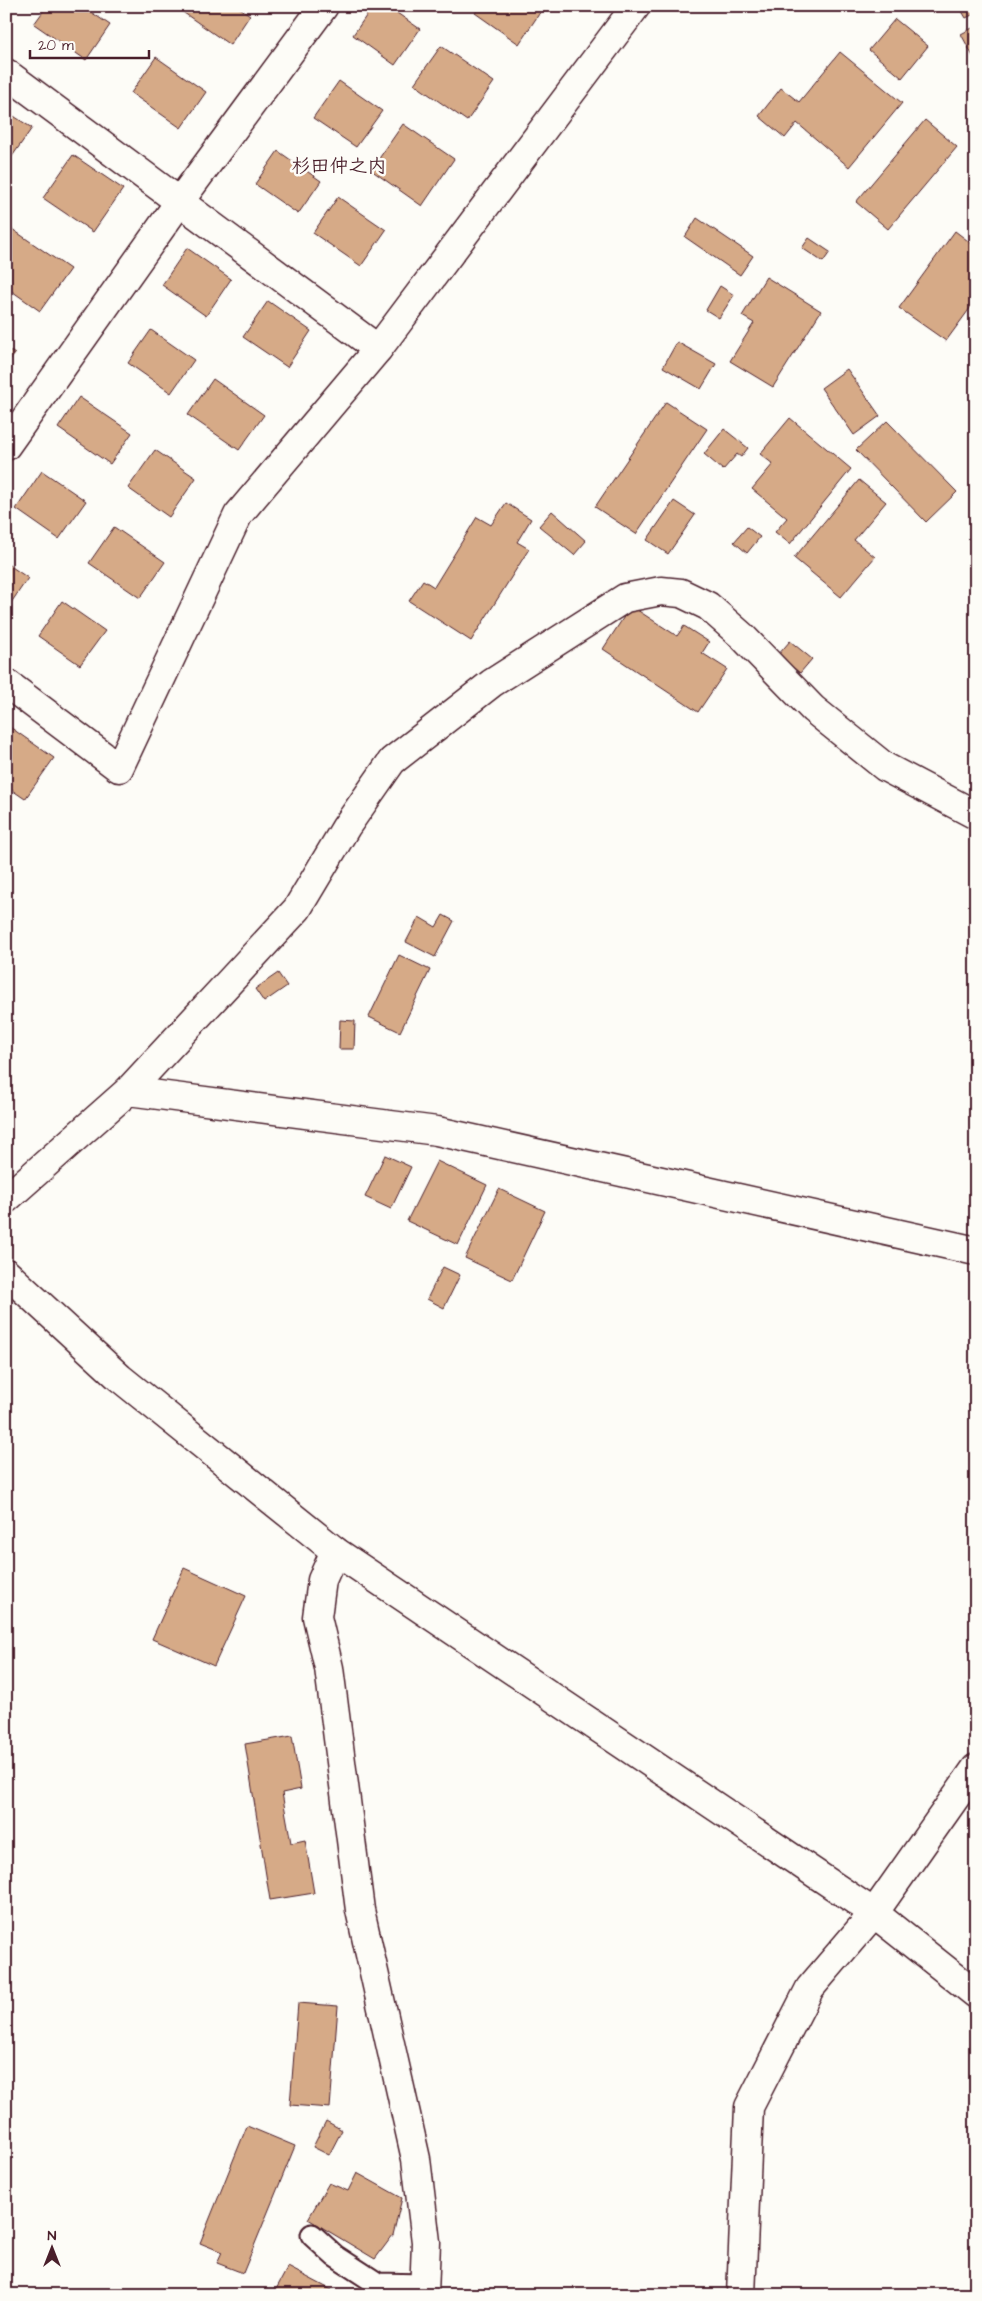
<svg xmlns="http://www.w3.org/2000/svg" width="982" height="2301" viewBox="0 0 982 2301" font-family="'Architects Daughter','Klee One',sans-serif">
<style>
.building{fill:#d6aa87;stroke:#4a1f2b}
.lines{fill:none;stroke-linecap:round;stroke-linejoin:round}
.lane-casing{stroke:#4a1f2b;stroke-width:25}
.street-casing{stroke:#4a1f2b;stroke-width:31}
.secondary-casing{stroke:#4a1f2b;stroke-width:31}
.lane{stroke:#fdfcf7;stroke-width:21}
.street{stroke:#fdfcf7;stroke-width:28}
.secondary{stroke:#fdfcf7;stroke-width:28}
.labels{text-anchor:middle;stroke-width:5;stroke-linejoin:round;paint-order:stroke}
.quarter-label{font-size:19px;font-weight:bold;fill:#4a1f2b;stroke:#fdfcf7}
</style>
<rect width="100%" height="100%" fill="#fdfcf7"/>
<filter id="ink" filterUnits="userSpaceOnUse"><feTurbulence type="fractalNoise" baseFrequency=".02" numOctaves="2"/><feDisplacementMap in="SourceGraphic" scale="10" xChannelSelector="R" yChannelSelector="G"/><feConvolveMatrix kernelMatrix="1 2 1 2 8 2 1 2 1" color-interpolation-filters="sRGB"/></filter>
<g filter="url(#ink)">
<!-- building -->
<g class="building">
<polygon points="47,6 82,6 110,25 86,60 34,24"/>
<polygon points="174,6 237,6 250,15 230,45"/>
<polygon points="373,6 387,6 420,29 395,65 353,35"/>
<polygon points="480,6 534,6 541,11 519,44 475,13"/>
<polygon points="959,6 976,6 976,13 966,18"/>
<polygon points="895,19 928,46 902,78 869,50"/>
<polygon points="976,26 976,62 961,34"/>
<polygon points="441,46 494,82 467,121 414,84"/>
<polygon points="840,52 902,103 849,167 797,123 785,138 759,116 781,88 799,102"/>
<polygon points="156,57 206,92 181,128 131,93"/>
<polygon points="339,81 382,111 356,147 313,118"/>
<polygon points="6,111 32,128 6,165"/>
<polygon points="925,120 957,147 888,229 856,202"/>
<polygon points="403,124 454,159 422,206 371,170"/>
<polygon points="278,151 321,181 298,214 255,184"/>
<polygon points="73,155 123,189 93,232 43,198"/>
<polygon points="338,197 386,230 361,266 313,233"/>
<polygon points="697,218 753,256 740,275 685,237"/>
<polygon points="12,229 70,269 40,311 6,287 6,238"/>
<polygon points="955,231 976,247 976,300 946,341 899,308"/>
<polygon points="809,238 830,252 823,262 802,248"/>
<polygon points="187,248 231,279 206,316 162,285"/>
<polygon points="766,277 821,311 773,387 730,361 754,323 742,316"/>
<polygon points="720,286 734,295 719,318 706,310"/>
<polygon points="268,301 311,331 287,367 243,337"/>
<polygon points="151,330 194,360 171,393 128,363"/>
<polygon points="677,342 716,364 701,389 663,367"/>
<polygon points="6,348 15,354 6,365"/>
<polygon points="847,369 880,416 854,435 821,388"/>
<polygon points="213,379 264,415 239,450 188,415"/>
<polygon points="79,397 132,433 110,464 58,428"/>
<polygon points="666,402 707,429 636,534 595,507"/>
<polygon points="790,418 851,469 790,544 775,532 787,518 752,489 773,464 760,454"/>
<polygon points="887,421 957,492 926,522 856,450"/>
<polygon points="724,429 748,448 741,457 737,454 723,470 704,454"/>
<polygon points="155,450 196,478 169,517 128,488"/>
<polygon points="42,471 86,501 59,539 16,509"/>
<polygon points="859,480 886,502 854,540 875,557 841,597 794,558"/>
<polygon points="674,501 695,515 668,554 647,540"/>
<polygon points="506,503 531,519 517,542 529,549 471,641 409,601 423,580 434,587 477,517 491,525"/>
<polygon points="552,511 586,541 574,555 539,526"/>
<polygon points="114,527 165,562 140,598 89,563"/>
<polygon points="747,527 760,537 747,553 734,542"/>
<polygon points="6,563 28,578 6,610"/>
<polygon points="62,601 105,631 80,665 38,636"/>
<polygon points="631,606 677,636 684,626 709,642 702,653 727,669 698,712 603,649"/>
<polygon points="790,641 812,659 800,673 778,655"/>
<polygon points="7,725 54,758 25,799 6,786"/>
<polygon points="443,915 454,921 435,957 406,942 419,917 436,927"/>
<polygon points="399,955 430,970 400,1032 369,1017"/>
<polygon points="278,973 287,986 264,1002 255,989"/>
<polygon points="340,1020 355,1021 354,1049 339,1049"/>
<polygon points="385,1155 411,1167 391,1209 365,1197"/>
<polygon points="437,1161 487,1185 458,1245 407,1221"/>
<polygon points="499,1189 545,1211 512,1280 465,1258"/>
<polygon points="443,1267 460,1275 444,1308 427,1299"/>
<polygon points="184,1568 246,1596 214,1666 152,1639"/>
<polygon points="292,1736 301,1789 282,1793 291,1843 305,1840 314,1893 270,1900 245,1744"/>
<polygon points="298,2003 338,2006 330,2108 290,2105"/>
<polygon points="326,2121 342,2130 329,2155 313,2147"/>
<polygon points="247,2126 295,2146 243,2273 217,2263 222,2252 200,2243"/>
<polygon points="357,2173 402,2198 393,2235 375,2259 308,2219 329,2183 348,2191"/>
<polygon points="288,2267 341,2295 273,2295"/>
</g>
<g class="lines">
<!-- lane casing -->
<g class="lane-casing">
<polyline id="lane" points="312,2235 335,2256 378,2284 424,2285"/>
</g>
<!-- street casing -->
<g class="street-casing">
<g id="street">
<polyline points="6,73 378,349"/>
<polyline points="6,446 180,201 324,6"/>
<polyline points="6,683 119,768 238,515 378,349 636,6"/>
<polyline points="128,1091 297,909 346,827 392,761 492,683 625,598 661,591 681,593 708,606 742,636 813,709 885,767 976,815"/>
<polyline points="6,1199 128,1091 437,1131 976,1251"/>
<polyline points="335,1551 322,1580 317,1617 329,1668 360,1910 416,2159 426,2242 424,2295"/>
<polyline points="741,2295 749,2107 810,1988 874,1913"/>
</g>
</g>
<!-- secondary casing -->
<g class="secondary-casing">
<g id="secondary">
<polyline points="6,1273 120,1378 335,1551 874,1913 976,1994"/>
<polyline points="874,1913 976,1768"/>
</g>
</g>
<!-- lane -->
<use href="#lane" class="lane"/>
<!-- street -->
<use href="#street" class="street"/>
<!-- secondary -->
<use href="#secondary" class="secondary"/>
</g>
</g>
<g class="labels">
<!-- quarter labels -->
<g class="quarter-label">
<text x="339" y="172">杉田仲之内</text>
</g>
</g>
<!-- margin -->
<rect width="982" height="2301" fill="none" stroke="#fdfcf7" stroke-width="25"/>
<rect x="12" y="12" width="957" height="2276" fill="none" stroke="#4a1f2b" stroke-width="2" filter="url(#ink)"/>
<!-- north arrow -->
<g transform="translate(52 2248)" stroke="#fdfcf7" stroke-width="4" paint-order="stroke">
<path d="M0-4L9 19L0 12L-9 19Z" fill="#4a1f2b"/>
<text y="-8" font-size="14" font-weight="bold" text-anchor="middle" fill="#4a1f2b">N</text>
</g>
<!-- scale -->
<path d="M30 50v8h119v-8" fill="none" stroke="#4a1f2b" stroke-width="2.5"/>
<text x="38" y="50" font-size="15" fill="#4a1f2b" stroke="#fdfcf7" stroke-width="4" paint-order="stroke">20 m</text>
</svg>
